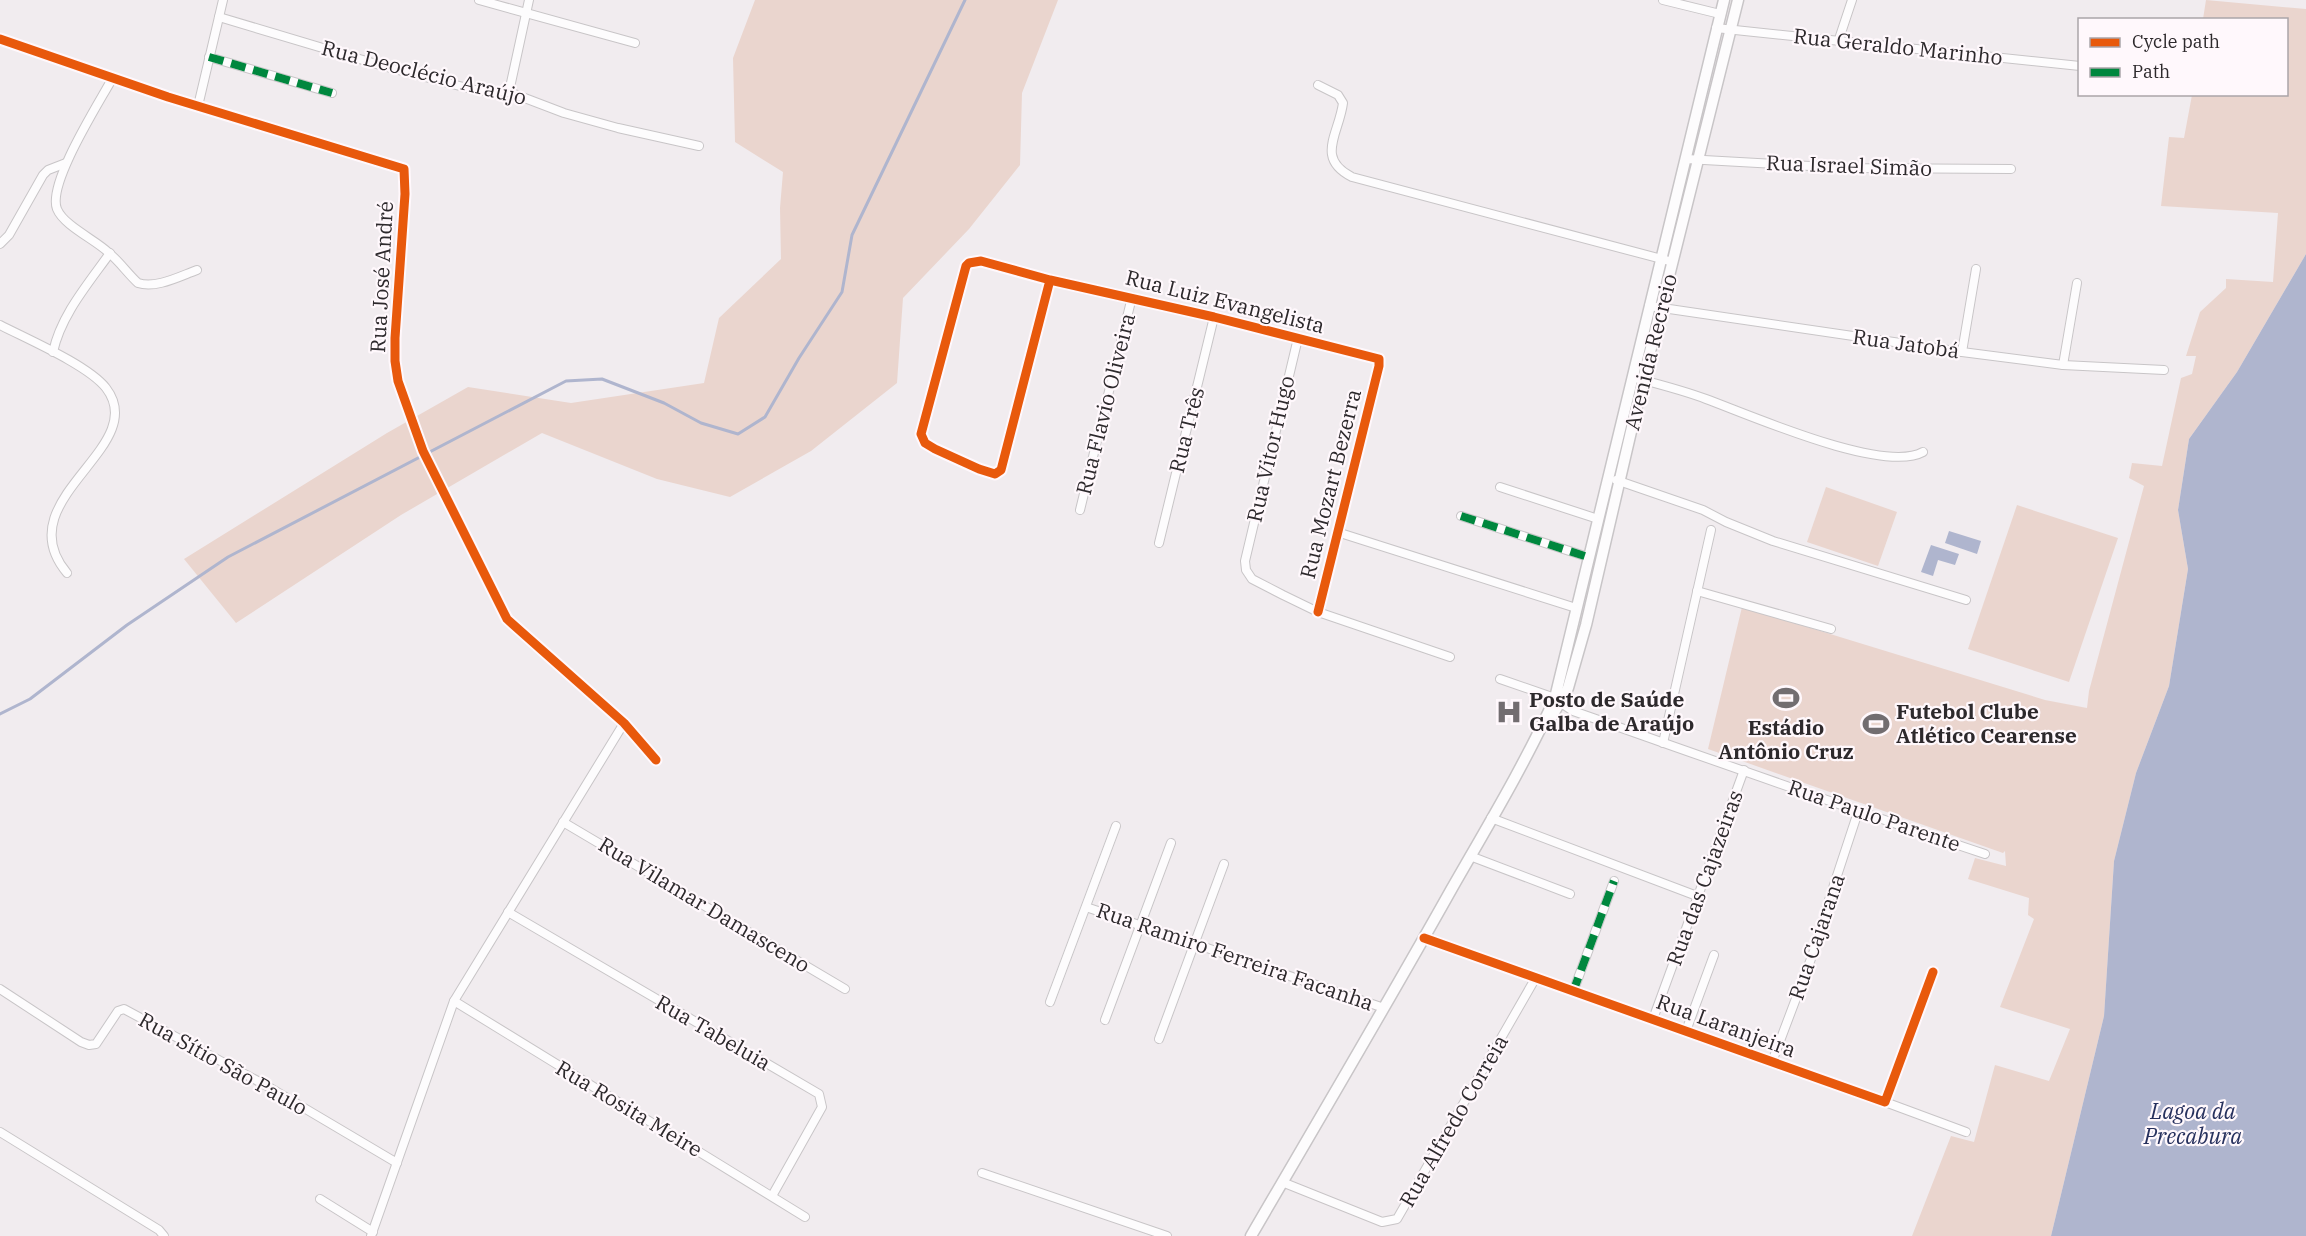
<svg xmlns="http://www.w3.org/2000/svg" width="2306" height="1236" viewBox="0 0 2306 1236" font-family="'IBM Plex Serif',serif">
<style>
.green{fill:#ead5ce}
.water{fill:#afb5ce}
.lines{fill:none;stroke-linecap:round;stroke-linejoin:round}
.stream{stroke:#afb5ce;stroke-width:3}
.minor-casing{stroke:#c8c5c7;stroke-width:10}
.secondary-casing{stroke:#c8c5c7;stroke-width:13}
.minor{stroke:#fdfcfd;stroke-width:8}
.secondary{stroke:#fdfcfd;stroke-width:10}
.quiet{stroke:#00873e;stroke-width:8;stroke-dasharray:15 8;stroke-linecap:butt}
.cycleway-casing{stroke:#fff8fc;stroke-width:13}
.cycleway{stroke:#e8590c;stroke-width:9}
.labels{text-anchor:middle;stroke-width:4.5;stroke-linejoin:round;paint-order:stroke}
.street-label{font-size:21px;fill:#2d292c;stroke:#fff8fc}
.poi-label{font-size:21px;font-weight:bold;fill:#2d292c;stroke:#fff8fc;text-anchor:start}
.water-label{font-size:22px;font-style:italic;fill:#26305d;stroke:#fff8fc}
</style>
<rect width="100%" height="100%" fill="#f1ecef"/>
<!-- green -->
<g class="green">
<polygon points="755,0 1058,0 1022,93 1020,165 969,229 903,298 897,383 811,451 730,497 657,479 542,433 401,515 236,623 184,559 387,433 468,387 571,403 704,383 719,318 781,259 780,208 783,172 735,142 733,58"/>
<polygon points="2206,0 2306,9 2306,254 2237,372 2189,439 2178,510 2188,569 2169,686 2136,773 2114,861 2104,1016 2051,1236 1912,1236 1951,1136 1974,1142 1995,1065 2049,1081 2070,1029 2000,1007 2034,919 2028,915 2029,898 1968,879 1975,858 2006,866 2005,851 2003,853 1708,749 1742,607 2045,700 2087,708 2089,691 2144,486 2129,478 2132,463 2162,466 2181,378 2192,374 2196,356 2186,356 2200,312 2226,288 2226,279 2273,282 2278,213 2161,206 2169,137 2184,138 2192,95 2286,94 2286,20 2203,19"/>
<polygon points="1826,487 1897,512 1878,566 1807,542"/>
<polygon points="2017,505 2118,538 2069,682 1968,649"/>
</g>
<!-- water -->
<g class="water">
<polygon points="2306,254 2306,1236 2051,1236 2104,1016 2114,861 2136,773 2169,686 2188,569 2178,510 2189,439 2237,372"/>
<polygon points="1949,531 1981,541 1977,554 1945,543"/>
<polygon points="1931,545 1959,554 1955,565 1938,560 1933,576 1921,572"/>
</g>
<g class="lines">
<!-- stream -->
<polyline class="stream" points="0,714 30,699 127,625 228,557 566,381 602,379 664,403 701,423 738,434 765,417 799,358 842,292 852,235 965,0"/>
<!-- minor casing -->
<g class="minor-casing">
<g id="minor">
<polyline points="479,0 635,43"/>
<polyline points="1663,0 1720,14"/>
<polyline points="219,17 383,66 475,90 509,92 564,113 618,128 699,146"/>
<polyline points="1716,28 2080,66"/>
<polyline points="0,39 168,97 404,169 405,194 395,338 395,361 398,381 423,451 507,619 624,723 656,760"/>
<polyline points="1839,39 1852,0"/>
<polyline points="209,57 332,93"/>
<path d="M112,79c-13,24 -65,105 -55,130 7,17 39,31 52,44 11,9 19,21 29,30 18,6 42,-7 59,-13"/>
<path d="M1318,85l20,10 5,8c-4,31 -28,55 9,74l321,85"/>
<polyline points="509,92 529,0"/>
<polyline points="198,106 223,0"/>
<polyline points="1686,159 1847,168 2011,169"/>
<polyline points="0,244 9,235 43,175 48,170 66,163"/>
<polyline points="1050,280 981,261 969,263 966,266 921,434 925,443 935,449 979,469 995,474 1001,470 1050,280 1214,317 1379,359 1379,366 1318,612"/>
<polyline points="1649,306 1962,352 2063,365 2164,370"/>
<path d="M0,325c27,14 88,40 106,63 46,60 -101,111 -39,185"/>
<polyline points="1298,338 1245,561 1246,570 1252,579 1283,595 1318,612 1450,657"/>
<path d="M53,352c8,-37 35,-68 57,-99"/>
<polyline points="1962,352 1976,269"/>
<polyline points="2063,365 2077,283"/>
<path d="M1639,379c23,6 46,12 67,20 44,16 177,75 217,53"/>
<polyline points="1616,480 1703,510 1726,522 1773,541 1966,600"/>
<polyline points="1500,487 1598,519"/>
<polyline points="1080,510 1132,297"/>
<polyline points="1461,516 1588,557"/>
<polyline points="1337,532 1576,608"/>
<polyline points="1159,543 1214,317"/>
<polyline points="1697,591 1831,629"/>
<polyline points="1500,679 1555,698"/>
<path d="M1561,703l12,8c137,48 274,97 412,143"/>
<polyline points="1663,743 1711,530"/>
<polyline points="1491,818 1697,896"/>
<polyline points="563,822 845,989"/>
<polyline points="1470,856 1570,894"/>
<polyline points="1086,907 1384,1008"/>
<polyline points="508,912 819,1094 822,1107 772,1196"/>
<polyline points="1424,938 1885,1102 1933,972"/>
<polyline points="0,989 81,1042 89,1045 96,1044 118,1011 124,1009 267,1086 397,1163"/>
<polyline points="1573,992 1614,881"/>
<polyline points="454,1001 805,1217"/>
<polyline points="1050,1002 1116,826"/>
<polyline points="1653,1019 1744,770"/>
<polyline points="1105,1020 1171,843"/>
<polyline points="1686,1031 1714,955"/>
<polyline points="1159,1039 1224,864"/>
<polyline points="1772,1062 1823,927 1827,906 1858,812"/>
<polyline points="1885,1102 1966,1132"/>
<polyline points="0,1132 159,1230 164,1236"/>
<polyline points="982,1173 1167,1236"/>
<polyline points="1282,1182 1382,1222 1397,1219 1535,979"/>
<polyline points="320,1199 373,1232"/>
<polyline points="371,1236 454,1001 624,723"/>
</g>
</g>
<!-- secondary casing -->
<g class="secondary-casing">
<g id="secondary">
<polyline points="1552,716 1568,688 1586,625 1643,380 1738,0"/>
<path d="M1251,1236c67,-115 135,-230 200,-346 36,-63 74,-126 104,-192l169,-698"/>
</g>
</g>
<!-- minor -->
<use href="#minor" class="minor"/>
<!-- secondary -->
<use href="#secondary" class="secondary"/>
<!-- quiet -->
<g class="quiet">
<polyline points="209,57 332,93"/>
<polyline points="1461,516 1588,557"/>
<polyline points="1573,992 1614,881"/>
</g>
<!-- cycleway casing -->
<g class="cycleway-casing">
<g id="cycleway">
<polyline points="0,39 168,97 404,169 405,194 395,338 395,361 398,381 423,451 507,619 624,723 656,760"/>
<polyline points="1050,280 981,261 969,263 966,266 921,434 925,443 935,449 979,469 995,474 1001,470 1050,280 1214,317 1379,359 1379,366 1318,612"/>
<polyline points="1424,938 1885,1102 1933,972"/>
</g>
</g>
<!-- cycleway -->
<use href="#cycleway" class="cycleway"/>
</g>
<!-- icons -->
<defs>
<g id="stadium-bare" transform="scale(2.07)"><path d="M0-5a6.5 5 0 1 0 0 10a6.5 5 0 1 0 0-10ZM-3.5-1.8h7v3.6h-7Z" fill="#726d70" stroke="#fff8fc" stroke-width="2.5" paint-order="stroke"/></g>
<g id="hospital-bare" transform="scale(2.07)"><path d="M-5-5h3v3.5h4V-5h3V5h-3V1.5h-4V5h-3Z" fill="#726d70" stroke="#fff8fc" stroke-width="2.5" paint-order="stroke"/></g>
</defs>
<g fill-rule="evenodd">
<use href="#stadium-bare" x="1786" y="698"/>
<use href="#hospital-bare" x="1509" y="712"/>
<use href="#stadium-bare" x="1876" y="724"/>
</g>
<g class="labels">
<!-- street labels -->
<g class="street-label">
<text transform="translate(1898 47) rotate(6)" y="7">Rua Geraldo Marinho</text>
<text transform="translate(424 73) rotate(14)" y="7">Rua Deoclécio Araújo</text>
<text transform="translate(1849 166) rotate(2)" y="7">Rua Israel Simão</text>
<text transform="translate(382 277) rotate(-87)" y="7">Rua José André</text>
<text transform="translate(1225 302) rotate(14)" y="7">Rua Luiz Evangelista</text>
<text transform="translate(1906 344) rotate(8)" y="7">Rua Jatobá</text>
<text transform="translate(1651 352) rotate(-76)" y="7">Avenida Recreio</text>
<text transform="translate(1106 404) rotate(-76)" y="7">Rua Flavio Oliveira</text>
<text transform="translate(1187 430) rotate(-76)" y="7">Rua Três</text>
<text transform="translate(1271 449) rotate(-77)" y="7">Rua Vitor Hugo</text>
<text transform="translate(1331 484) rotate(-76)" y="7">Rua Mozart Bezerra</text>
<text transform="translate(1874 816) rotate(19)" y="7">Rua Paulo Parente</text>
<text transform="translate(1705 878) rotate(-70)" y="7">Rua das Cajazeiras</text>
<text transform="translate(704 905) rotate(31)" y="7">Rua Vilamar Damasceno</text>
<text transform="translate(1817 937) rotate(-71)" y="7">Rua Cajarana</text>
<text transform="translate(1235 957) rotate(19)" y="7">Rua Ramiro Ferreira Facanha</text>
<text transform="translate(1726 1026) rotate(20)" y="7">Rua Laranjeira</text>
<text transform="translate(713 1033) rotate(30)" y="7">Rua Tabeluia</text>
<text transform="translate(223 1064) rotate(29)" y="7">Rua Sítio São Paulo</text>
<text transform="translate(629 1109) rotate(31)" y="7">Rua Rosita Meire</text>
<text transform="translate(1454 1121) rotate(-60)" y="7">Rua Alfredo Correia</text>
</g>
<!-- poi labels -->
<g class="poi-label">
<text x="1529" y="707">Posto de Saúde<tspan x="1529" dy="24">Galba de Araújo</tspan></text>
<text x="1896" y="719">Futebol Clube<tspan x="1896" dy="24">Atlético Cearense</tspan></text>
<text x="1786" y="735" text-anchor="middle">Estádio<tspan x="1786" dy="24">Antônio Cruz</tspan></text>
</g>
<!-- water labels -->
<g class="water-label">
<text x="2193" y="1119">Lagoa da<tspan x="2193" dy="25">Precabura</tspan></text>
</g>
</g>
<!-- legend -->
<rect x="2078" y="18" width="210" height="78" fill="#fff8fc" stroke="#aba5a9" stroke-width="1.5"/>
<rect x="2090" y="38" width="30" height="9" fill="#e8590c" stroke="#aba5a9" stroke-width="1.5"/>
<text x="2132" y="48" font-size="18" fill="#2d292c">Cycle path</text>
<rect x="2090" y="68" width="30" height="9" fill="#00873e" stroke="#aba5a9" stroke-width="1.5"/>
<text x="2132" y="78" font-size="18" fill="#2d292c">Path</text>
</svg>
